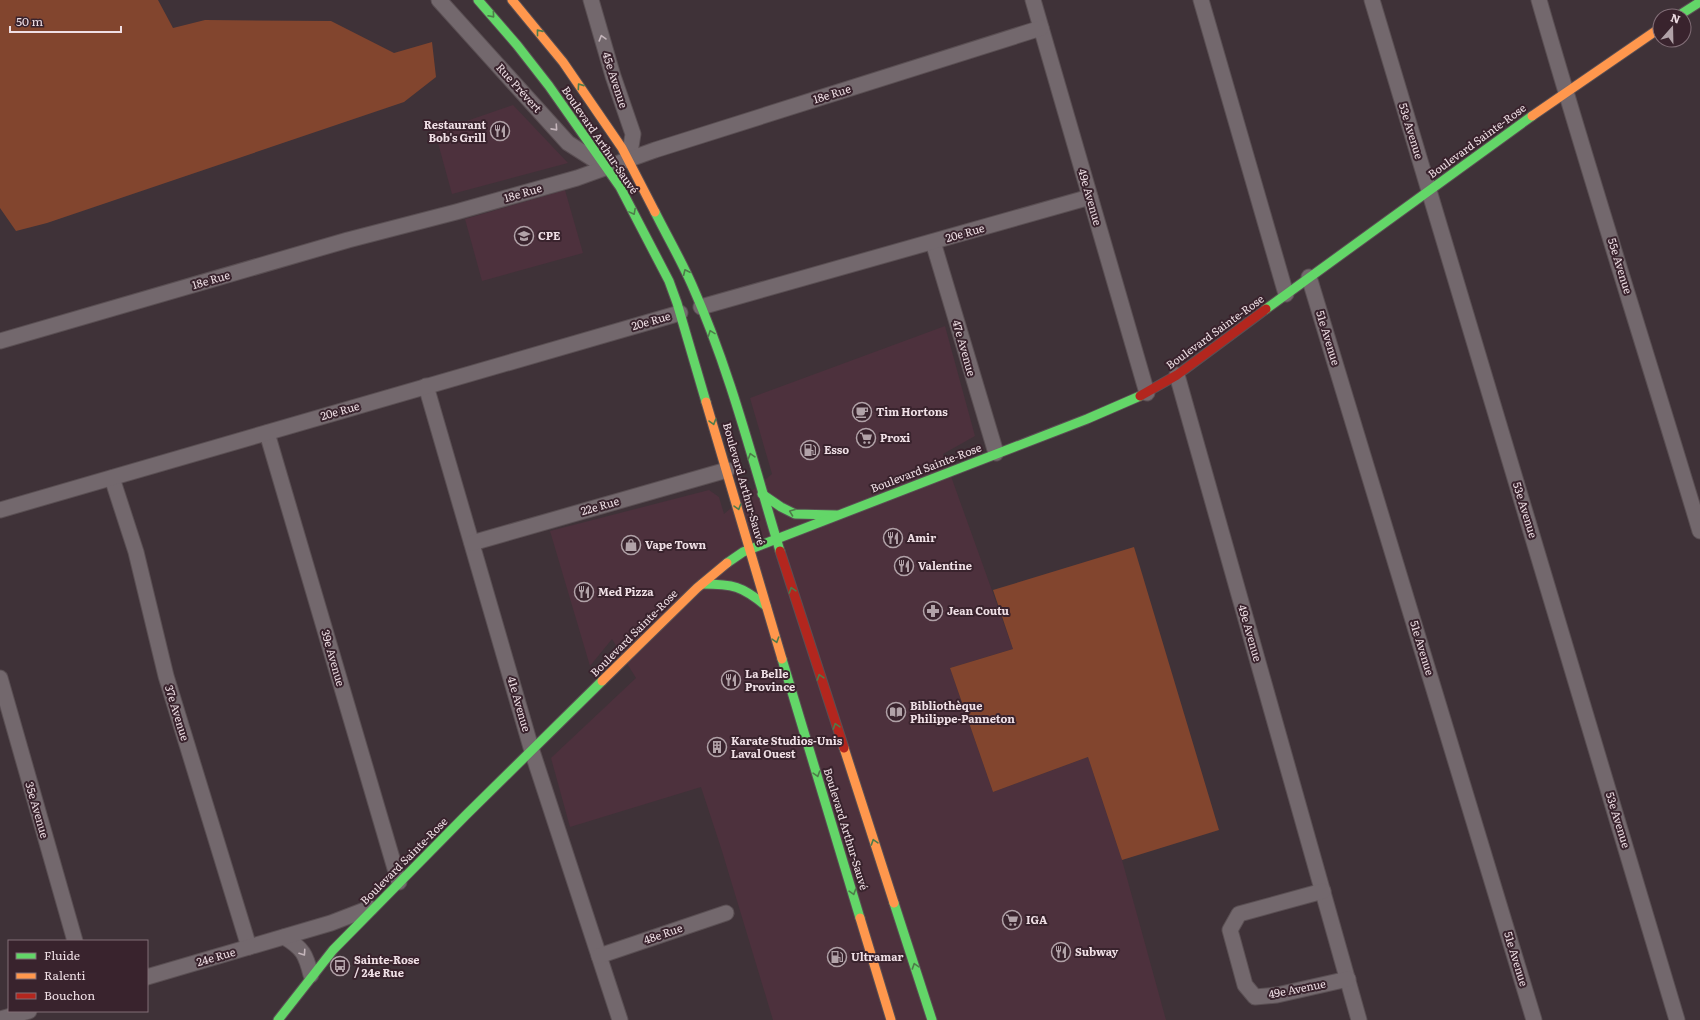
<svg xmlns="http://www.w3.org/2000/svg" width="1700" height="1020" viewBox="0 0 1700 1020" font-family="Literata,serif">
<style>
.built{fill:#4d313d}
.green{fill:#82452e}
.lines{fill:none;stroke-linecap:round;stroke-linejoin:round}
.street-casing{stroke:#5a4f53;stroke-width:17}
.fast-casing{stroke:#5a4f53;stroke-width:11}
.slow-casing{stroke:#5a4f53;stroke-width:11}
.jam-casing{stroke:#5a4f53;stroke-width:11}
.street{stroke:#73686d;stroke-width:15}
.fast{stroke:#63d668;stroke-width:9}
.slow{stroke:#ff974d;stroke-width:9}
.jam{stroke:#b3261e;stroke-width:9}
.oneway{stroke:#4e7c4a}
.oneway2{stroke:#c4b5bb}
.labels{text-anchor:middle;stroke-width:4;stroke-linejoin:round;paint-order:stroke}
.street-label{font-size:11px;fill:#efdfe5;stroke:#39232d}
.poi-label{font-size:11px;font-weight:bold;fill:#efdfe5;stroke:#39232d;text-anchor:start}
</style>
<rect width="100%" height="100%" fill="#3f3238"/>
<!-- built -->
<g class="built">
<polygon points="513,105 568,163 452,194 435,132"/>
<polygon points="565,190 583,253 482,281 465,219"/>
<polygon points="945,326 975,436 943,454 1013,649 950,668 993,792 1088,757 1122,860 1166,1020 773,1020 722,851 701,787 570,827 551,758 636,678 612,639 590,666 550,531 709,490 719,497 724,514 772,474 750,398"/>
</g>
<!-- green -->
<g class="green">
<polygon points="0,0 158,0 173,28 205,20 331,21 394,53 432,42 436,77 404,102 47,223 16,231 0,208"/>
<polygon points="1134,547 1219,830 1122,860 1088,757 993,792 950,668 1013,649 993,590"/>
</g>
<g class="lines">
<!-- street casing -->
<g class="street-casing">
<g id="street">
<polyline points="439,0 568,143 601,164"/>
<polyline points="591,0 613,76 633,134 629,159"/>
<polyline points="1033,0 1147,393"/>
<polyline points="1201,0 1286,294"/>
<polyline points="1372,0 1677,1020"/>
<path d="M1539,0c51,178 108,354 161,531"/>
<polyline points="933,242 996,453"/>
<polyline points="1309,277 1534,1020"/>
<polyline points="701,307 1090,197"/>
<polyline points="0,341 348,240 456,212 577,178 655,150 1041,28"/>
<polyline points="1177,375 1359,1020"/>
<polyline points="426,386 532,751 620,1020"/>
<polyline points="267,433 399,882"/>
<polyline points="112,478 136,552 166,676 249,947"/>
<polyline points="0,510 680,313"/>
<polyline points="472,543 727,470"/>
<polyline points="0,678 75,941"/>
<polyline points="1323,891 1239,914 1230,930 1245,985 1255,997 1277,995 1348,979"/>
<path d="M284,937c19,11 22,18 27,38"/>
<polyline points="599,956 726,913"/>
<polyline points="147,977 331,923 370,908"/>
<polyline points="0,1019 29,1011"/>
</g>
</g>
<!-- fast casing -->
<g class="fast-casing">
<g id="fast">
<polyline points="478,0 517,45 549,86 620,187 669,281 677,303 706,402"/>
<polyline points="1678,16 1700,2"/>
<path d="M655,212c12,24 26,48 37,73 38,85 61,177 88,266"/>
<polyline points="1266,309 1532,116"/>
<polyline points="762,494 781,507 795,514 836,515"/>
<polyline points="727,563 743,552 1087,419 1140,396"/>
<path d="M702,584c31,0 40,2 64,22"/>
<polyline points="782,659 860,918"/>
<polyline points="894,903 932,1020"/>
<polyline points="278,1020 333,950 466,815 602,681"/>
</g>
</g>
<!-- slow casing -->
<g class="slow-casing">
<g id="slow">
<polyline points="512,0 563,62 622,148 655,212"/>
<polyline points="1532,116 1660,28"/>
<polyline points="706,402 782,659"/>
<polyline points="602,681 697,588 727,563"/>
<polyline points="844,748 894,903"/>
<polyline points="860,918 891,1020"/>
</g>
</g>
<!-- jam casing -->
<g class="jam-casing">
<g id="jam">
<polyline points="1140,396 1177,375 1266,309"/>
<polyline points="780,551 844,748"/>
</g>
</g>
<!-- street -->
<use href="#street" class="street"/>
<!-- fast -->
<use href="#fast" class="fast"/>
<!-- slow -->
<use href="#slow" class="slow"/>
<!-- jam -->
<use href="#jam" class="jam"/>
</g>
<!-- one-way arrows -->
<defs><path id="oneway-chevron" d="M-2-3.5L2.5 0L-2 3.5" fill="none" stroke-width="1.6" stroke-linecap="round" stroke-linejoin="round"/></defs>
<g class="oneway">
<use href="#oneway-chevron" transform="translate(492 15) rotate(49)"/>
<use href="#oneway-chevron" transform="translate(539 32) rotate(-129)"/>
<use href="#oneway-chevron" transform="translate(580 86) rotate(-125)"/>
<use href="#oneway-chevron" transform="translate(633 212) rotate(62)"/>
<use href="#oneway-chevron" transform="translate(686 272) rotate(-115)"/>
<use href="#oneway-chevron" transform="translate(711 333) rotate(-111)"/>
<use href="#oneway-chevron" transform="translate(713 422) rotate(74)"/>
<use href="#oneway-chevron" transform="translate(751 456) rotate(-107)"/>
<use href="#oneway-chevron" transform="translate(738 507) rotate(74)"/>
<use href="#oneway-chevron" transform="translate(792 512) rotate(-159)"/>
<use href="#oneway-chevron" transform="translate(792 590) rotate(-108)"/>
<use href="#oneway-chevron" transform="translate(776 640) rotate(73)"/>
<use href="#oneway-chevron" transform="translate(820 677) rotate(-108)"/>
<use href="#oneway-chevron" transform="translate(836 726) rotate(-108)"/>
<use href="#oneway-chevron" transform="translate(817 774) rotate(73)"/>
<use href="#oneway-chevron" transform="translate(874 842) rotate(-108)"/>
<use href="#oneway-chevron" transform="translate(853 892) rotate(73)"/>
<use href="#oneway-chevron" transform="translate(915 966) rotate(-108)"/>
</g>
<g class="oneway2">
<use href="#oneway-chevron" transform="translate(602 38) rotate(-106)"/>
<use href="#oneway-chevron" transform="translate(555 128) rotate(48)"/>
<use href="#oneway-chevron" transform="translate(303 953) rotate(56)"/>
</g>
<!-- icons -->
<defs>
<g id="restaurant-ring" transform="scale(1)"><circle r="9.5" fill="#39232d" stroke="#b1a2a8" stroke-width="1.5"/><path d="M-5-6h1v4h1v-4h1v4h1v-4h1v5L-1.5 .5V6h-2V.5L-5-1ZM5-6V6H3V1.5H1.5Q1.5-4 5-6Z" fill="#b1a2a8"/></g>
<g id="school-ring" transform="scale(1)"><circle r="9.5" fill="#39232d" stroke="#b1a2a8" stroke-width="1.5"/><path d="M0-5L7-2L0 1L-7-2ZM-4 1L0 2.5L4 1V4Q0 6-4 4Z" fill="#b1a2a8"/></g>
<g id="cafe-ring" transform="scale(1)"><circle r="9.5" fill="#39232d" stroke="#b1a2a8" stroke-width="1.5"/><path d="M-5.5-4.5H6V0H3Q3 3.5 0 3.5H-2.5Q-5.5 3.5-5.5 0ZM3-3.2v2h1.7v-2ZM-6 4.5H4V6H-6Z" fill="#b1a2a8"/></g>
<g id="supermarket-ring" transform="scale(1)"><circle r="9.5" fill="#39232d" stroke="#b1a2a8" stroke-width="1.5"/><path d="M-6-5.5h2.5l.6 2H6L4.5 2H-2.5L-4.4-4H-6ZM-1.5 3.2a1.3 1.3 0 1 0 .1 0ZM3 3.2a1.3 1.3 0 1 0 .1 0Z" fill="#b1a2a8"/></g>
<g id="fuel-ring" transform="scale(1)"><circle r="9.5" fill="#39232d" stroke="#b1a2a8" stroke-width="1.5"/><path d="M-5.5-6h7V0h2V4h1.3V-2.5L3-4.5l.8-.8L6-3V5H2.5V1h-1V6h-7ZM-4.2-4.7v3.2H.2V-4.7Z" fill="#b1a2a8"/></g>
<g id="shop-ring" transform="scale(1)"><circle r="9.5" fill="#39232d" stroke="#b1a2a8" stroke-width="1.5"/><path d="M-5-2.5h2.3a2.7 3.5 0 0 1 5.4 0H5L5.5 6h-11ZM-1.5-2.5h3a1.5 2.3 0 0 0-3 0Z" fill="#b1a2a8"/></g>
<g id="pharmacy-ring" transform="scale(1)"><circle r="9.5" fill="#39232d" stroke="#b1a2a8" stroke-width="1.5"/><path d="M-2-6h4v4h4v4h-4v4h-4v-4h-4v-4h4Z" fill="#b1a2a8"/></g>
<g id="library-ring" transform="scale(1)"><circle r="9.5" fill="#39232d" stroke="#b1a2a8" stroke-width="1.5"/><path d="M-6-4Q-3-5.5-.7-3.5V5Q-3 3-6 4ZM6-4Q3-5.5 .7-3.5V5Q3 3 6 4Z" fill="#b1a2a8"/></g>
<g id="building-ring" transform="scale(1)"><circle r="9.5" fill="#39232d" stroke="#b1a2a8" stroke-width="1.5"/><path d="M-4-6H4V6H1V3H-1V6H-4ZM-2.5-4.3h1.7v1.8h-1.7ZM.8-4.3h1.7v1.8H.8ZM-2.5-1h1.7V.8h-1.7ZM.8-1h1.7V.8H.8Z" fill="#b1a2a8"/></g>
<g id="bus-ring" transform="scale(1)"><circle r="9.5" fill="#39232d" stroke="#b1a2a8" stroke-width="1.5"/><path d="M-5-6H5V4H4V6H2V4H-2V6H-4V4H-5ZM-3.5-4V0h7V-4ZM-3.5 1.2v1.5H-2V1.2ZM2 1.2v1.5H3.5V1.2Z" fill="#b1a2a8"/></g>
</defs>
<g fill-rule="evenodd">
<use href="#restaurant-ring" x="500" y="131"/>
<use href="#school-ring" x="524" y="236"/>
<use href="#cafe-ring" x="862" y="412"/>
<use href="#supermarket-ring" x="866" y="438"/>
<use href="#fuel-ring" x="810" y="450"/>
<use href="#restaurant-ring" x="893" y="538"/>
<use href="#shop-ring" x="631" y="545"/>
<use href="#restaurant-ring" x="904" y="566"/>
<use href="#restaurant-ring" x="584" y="592"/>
<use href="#pharmacy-ring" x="933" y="611"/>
<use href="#restaurant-ring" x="731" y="680"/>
<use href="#library-ring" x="896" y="712"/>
<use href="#building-ring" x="717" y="747"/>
<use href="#supermarket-ring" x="1012" y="920"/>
<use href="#restaurant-ring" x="1061" y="952"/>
<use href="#fuel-ring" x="837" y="957"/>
<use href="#bus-ring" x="340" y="966"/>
</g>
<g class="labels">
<!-- street labels -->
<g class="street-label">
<text transform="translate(615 80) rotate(72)" y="4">45e Avenue</text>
<text transform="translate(519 88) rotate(48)" y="4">Rue Prévert</text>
<text transform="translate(832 94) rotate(-17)" y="4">18e Rue</text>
<text transform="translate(1411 131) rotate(73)" y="4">53e Avenue</text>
<text transform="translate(600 140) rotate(56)" y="4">Boulevard Arthur-Sauvé</text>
<text transform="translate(1477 141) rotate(-36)" y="4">Boulevard Sainte-Rose</text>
<text transform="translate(523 193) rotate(-16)" y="4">18e Rue</text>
<text transform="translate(1090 197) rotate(74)" y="4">49e Avenue</text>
<text transform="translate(965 233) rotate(-16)" y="4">20e Rue</text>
<text transform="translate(1620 266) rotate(73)" y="4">55e Avenue</text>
<text transform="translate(211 280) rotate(-16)" y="4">18e Rue</text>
<text transform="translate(651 321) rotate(-16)" y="4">20e Rue</text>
<text transform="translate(1215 332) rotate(-36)" y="4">Boulevard Sainte-Rose</text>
<text transform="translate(1328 338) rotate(73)" y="4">51e Avenue</text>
<text transform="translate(964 348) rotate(74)" y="4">47e Avenue</text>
<text transform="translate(340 411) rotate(-16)" y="4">20e Rue</text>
<text transform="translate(926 468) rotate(-21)" y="4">Boulevard Sainte-Rose</text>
<text transform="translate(744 484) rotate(74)" y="4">Boulevard Arthur-Sauvé</text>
<text transform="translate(600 506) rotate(-16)" y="4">22e Rue</text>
<text transform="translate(1525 510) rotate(73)" y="4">53e Avenue</text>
<text transform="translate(634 633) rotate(-45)" y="4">Boulevard Sainte-Rose</text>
<text transform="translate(1250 633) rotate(74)" y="4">49e Avenue</text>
<text transform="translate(1422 648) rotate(73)" y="4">51e Avenue</text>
<text transform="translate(333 658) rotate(74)" y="4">39e Avenue</text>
<text transform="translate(519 704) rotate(74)" y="4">41e Avenue</text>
<text transform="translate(177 713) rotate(73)" y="4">37e Avenue</text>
<text transform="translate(37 810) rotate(74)" y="4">35e Avenue</text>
<text transform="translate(1618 820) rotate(73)" y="4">53e Avenue</text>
<text transform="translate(846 829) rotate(73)" y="4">Boulevard Arthur-Sauvé</text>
<text transform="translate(404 861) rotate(-45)" y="4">Boulevard Sainte-Rose</text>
<text transform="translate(663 934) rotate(-19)" y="4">48e Rue</text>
<text transform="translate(216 957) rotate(-16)" y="4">24e Rue</text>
<text transform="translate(1516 959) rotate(73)" y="4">51e Avenue</text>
<text transform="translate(1297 989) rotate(-11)" y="4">49e Avenue</text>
</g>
<!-- poi labels -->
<g class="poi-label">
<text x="486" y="129" text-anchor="end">Restaurant<tspan x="486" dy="13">Bob's Grill</tspan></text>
<text x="538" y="240">CPE</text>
<text x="876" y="416">Tim Hortons</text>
<text x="880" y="442">Proxi</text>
<text x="824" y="454">Esso</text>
<text x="907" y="542">Amir</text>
<text x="645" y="549">Vape Town</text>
<text x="918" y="570">Valentine</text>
<text x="598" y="596">Med Pizza</text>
<text x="947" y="615">Jean Coutu</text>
<text x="745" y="678">La Belle<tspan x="745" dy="13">Province</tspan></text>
<text x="910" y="710">Bibliothèque<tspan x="910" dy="13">Philippe-Panneton</tspan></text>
<text x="731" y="745">Karate Studios-Unis<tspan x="731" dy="13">Laval Ouest</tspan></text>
<text x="1026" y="924">IGA</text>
<text x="1075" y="956">Subway</text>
<text x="851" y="961">Ultramar</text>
<text x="354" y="964">Sainte-Rose<tspan x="354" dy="13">/ 24e Rue</tspan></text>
</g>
</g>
<!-- legend -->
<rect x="8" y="940" width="140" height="72" fill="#39232d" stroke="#826e77"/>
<rect x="16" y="953" width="20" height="6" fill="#63d668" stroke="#826e77"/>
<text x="44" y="960" font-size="12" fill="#efdfe5">Fluide</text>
<rect x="16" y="973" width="20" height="6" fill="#ff974d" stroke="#826e77"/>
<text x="44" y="980" font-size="12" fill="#efdfe5">Ralenti</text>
<rect x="16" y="993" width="20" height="6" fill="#b3261e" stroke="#826e77"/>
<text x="44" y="1000" font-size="12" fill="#efdfe5">Bouchon</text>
<!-- north arrow -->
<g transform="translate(1672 28) rotate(20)"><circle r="19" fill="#39232d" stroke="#826e77"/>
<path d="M0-3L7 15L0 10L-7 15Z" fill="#b1a2a8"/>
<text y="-6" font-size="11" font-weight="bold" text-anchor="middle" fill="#efdfe5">N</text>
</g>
<!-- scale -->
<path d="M10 26v6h111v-6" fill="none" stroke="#efdfe5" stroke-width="2"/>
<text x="16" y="26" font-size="12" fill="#efdfe5" stroke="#39232d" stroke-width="3" paint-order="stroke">50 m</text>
</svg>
